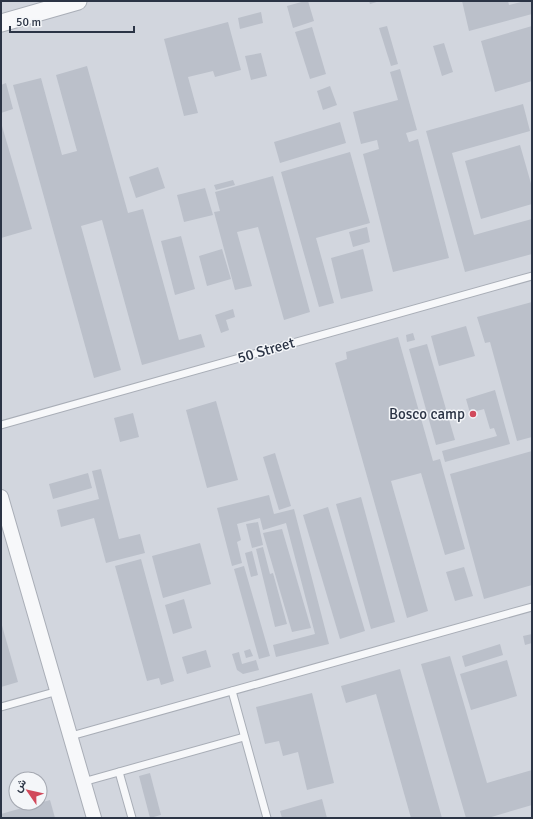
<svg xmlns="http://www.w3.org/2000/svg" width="533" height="819" viewBox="0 0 533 819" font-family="Signika,Vazirmatn,sans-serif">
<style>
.built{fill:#d2d6de;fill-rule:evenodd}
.building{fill:#bbc0ca}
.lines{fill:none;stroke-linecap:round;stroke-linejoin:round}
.service-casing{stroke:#a9aeb7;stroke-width:9}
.minor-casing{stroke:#a9aeb7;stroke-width:16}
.tertiary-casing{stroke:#a9aeb7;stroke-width:19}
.service{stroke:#f7f8fa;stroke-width:7}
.minor{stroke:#f7f8fa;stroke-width:14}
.tertiary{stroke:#f7f8fa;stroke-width:17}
.poi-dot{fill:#d1495b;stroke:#f4f6f9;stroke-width:1.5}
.labels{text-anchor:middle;stroke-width:3;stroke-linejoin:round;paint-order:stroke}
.street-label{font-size:15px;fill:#2b3445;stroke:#f4f6f9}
.poi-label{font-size:15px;fill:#2b3445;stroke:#f4f6f9;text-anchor:end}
</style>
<rect width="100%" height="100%" fill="#e4e7ec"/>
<!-- built -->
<path class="built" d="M1,1h531v817h-531zM16,779h24v24h-24z"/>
<!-- building -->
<g class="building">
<polygon points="305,1 308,1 314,21 293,28 287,6"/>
<polygon points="369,1 380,1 370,4"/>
<polygon points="462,1 508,1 509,5 525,1 532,1 532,14 469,31"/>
<polygon points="261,12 263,23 240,29 238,18"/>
<polygon points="228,22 241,70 215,77 213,71 188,77 198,113 184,116 164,39"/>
<polygon points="387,26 398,64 391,66 379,28"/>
<polygon points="532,26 532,81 495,92 481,41"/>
<polygon points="312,27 326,74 310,79 295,32"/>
<polygon points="444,43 453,72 442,76 433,46"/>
<polygon points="261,53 267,76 251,80 245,56"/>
<polygon points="87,66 128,213 143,209 179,340 201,334 205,347 142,365 102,220 81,226 121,370 94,378 13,85 41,78 62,155 77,151 56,75"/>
<polygon points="400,69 417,130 406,133 409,142 418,139 449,258 393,272 363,154 379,149 377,140 361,144 353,112 398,100 390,72"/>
<polygon points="6,83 13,109 1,113 1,85"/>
<polygon points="330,86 337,105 323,110 317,91"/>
<polygon points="523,104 530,131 452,153 474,235 532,219 532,254 465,272 426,131"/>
<polygon points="340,122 346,143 280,163 274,142"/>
<polygon points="1,125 2,126 32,229 1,238"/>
<polygon points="520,145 532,187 532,204 481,219 465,161"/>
<polygon points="350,152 370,223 316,238 334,303 319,307 281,172"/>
<polygon points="158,167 165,188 136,198 129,177"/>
<polygon points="273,176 310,312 284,320 258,227 237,232 252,286 235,290 214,212 220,211 215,192"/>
<polygon points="233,180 235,185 216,190 214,185"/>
<polygon points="205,188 213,215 184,222 177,195"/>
<polygon points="367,227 370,242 353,247 349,232"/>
<polygon points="181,236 195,289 175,295 161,241"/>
<polygon points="222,249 231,279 207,286 199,256"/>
<polygon points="363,249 373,291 341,299 331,258"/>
<polygon points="532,302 532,437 517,441 490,342 485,343 477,317"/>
<polygon points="233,309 235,317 226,320 229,330 221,333 215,315"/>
<polygon points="466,326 475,356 439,366 431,336"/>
<polygon points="413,333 415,340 407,342 406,335"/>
<polygon points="398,337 433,461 440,459 465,549 445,555 421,473 391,481 428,611 407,618 335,363 347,359 346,352"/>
<polygon points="427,344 455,440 436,445 409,349"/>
<polygon points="495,390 510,444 445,462 442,451 497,436 494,428 490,429 484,409 470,413 466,399"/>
<polygon points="216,401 238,480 207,488 186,410"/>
<polygon points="133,413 139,437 120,442 114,418"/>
<polygon points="532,451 532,585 484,599 450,474"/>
<polygon points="275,453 291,506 279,510 263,457"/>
<polygon points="101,469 119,539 140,534 145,553 106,563 94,518 61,527 57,510 99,499 92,471"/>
<polygon points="88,473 92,488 53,499 49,484"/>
<polygon points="269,495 274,514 294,509 329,644 276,657 273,645 315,634 286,523 263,530 260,518 237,524 241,540 237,542 242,563 232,566 217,508"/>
<polygon points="361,497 395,622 371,629 336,504"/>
<polygon points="328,507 365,631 340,639 303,515"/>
<polygon points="258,522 263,545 252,548 246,524"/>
<polygon points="282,529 311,628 292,632 263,533"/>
<polygon points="200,543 211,584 163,598 152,556"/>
<polygon points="263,547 270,574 273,573 287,624 275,627 256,549"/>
<polygon points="252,551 258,575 251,577 245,553"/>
<polygon points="141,559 174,681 161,685 159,678 147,681 115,566"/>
<polygon points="244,566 270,656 259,659 234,569"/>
<polygon points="464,567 473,596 455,601 446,572"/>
<polygon points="184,599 192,628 173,634 165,605"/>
<polygon points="1,622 18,682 1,687"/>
<polygon points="532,634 532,643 525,645 523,636"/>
<polygon points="500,644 503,655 465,667 462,656"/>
<polygon points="250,649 253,656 246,658 244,651"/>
<polygon points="206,650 211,667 187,674 182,657"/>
<polygon points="239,652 242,664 256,660 259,670 243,674 237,670 232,654"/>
<polygon points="450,656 487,783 532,770 532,805 488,818 466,818 421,664"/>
<polygon points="507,660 517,696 471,710 460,674"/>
<polygon points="400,669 442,818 411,818 376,694 346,703 341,686"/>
<polygon points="312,693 334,783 307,790 298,752 283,756 279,741 265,744 256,707"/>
<polygon points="150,773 161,815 150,818 139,776"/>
<polygon points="322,799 327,818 282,818 280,811"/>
<polygon points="50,800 55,818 1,818 1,814"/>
</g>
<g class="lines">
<!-- service casing -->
<g class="service-casing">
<g id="service">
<polyline points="1,425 532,276"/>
<polyline points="232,691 267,818"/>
<polyline points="1,707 58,691"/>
<polyline points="71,736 532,607"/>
<polyline points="119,772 132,818"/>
<polyline points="83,782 244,737"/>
</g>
</g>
<!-- minor casing -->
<g class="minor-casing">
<polyline id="minor" points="1,497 94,818"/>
</g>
<!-- tertiary casing -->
<g class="tertiary-casing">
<polyline id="tertiary" points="1,23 78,1"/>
</g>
<!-- service -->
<use href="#service" class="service"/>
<!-- minor -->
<use href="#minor" class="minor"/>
<!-- tertiary -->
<use href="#tertiary" class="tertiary"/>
</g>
<!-- markers -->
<circle class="poi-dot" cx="473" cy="414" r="4"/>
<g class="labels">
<!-- street labels -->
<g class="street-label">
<text transform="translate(266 350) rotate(-16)" y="5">50 Street</text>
</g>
<!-- poi labels -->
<g class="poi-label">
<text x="465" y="419">Bosco camp</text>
</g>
</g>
<!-- border -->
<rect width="533" height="819" fill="none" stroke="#2b3445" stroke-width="4"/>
<!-- north arrow -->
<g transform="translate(28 791) rotate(304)"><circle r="19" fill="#f4f6f9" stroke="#a4a8b1"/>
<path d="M0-3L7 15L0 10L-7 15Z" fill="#d1495b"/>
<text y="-6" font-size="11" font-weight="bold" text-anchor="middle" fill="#2b3445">ش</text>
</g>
<!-- scale -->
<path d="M10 26v6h124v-6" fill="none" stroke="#2b3445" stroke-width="2"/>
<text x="16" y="26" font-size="12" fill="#2b3445" stroke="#f4f6f9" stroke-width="3" paint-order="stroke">50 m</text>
</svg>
